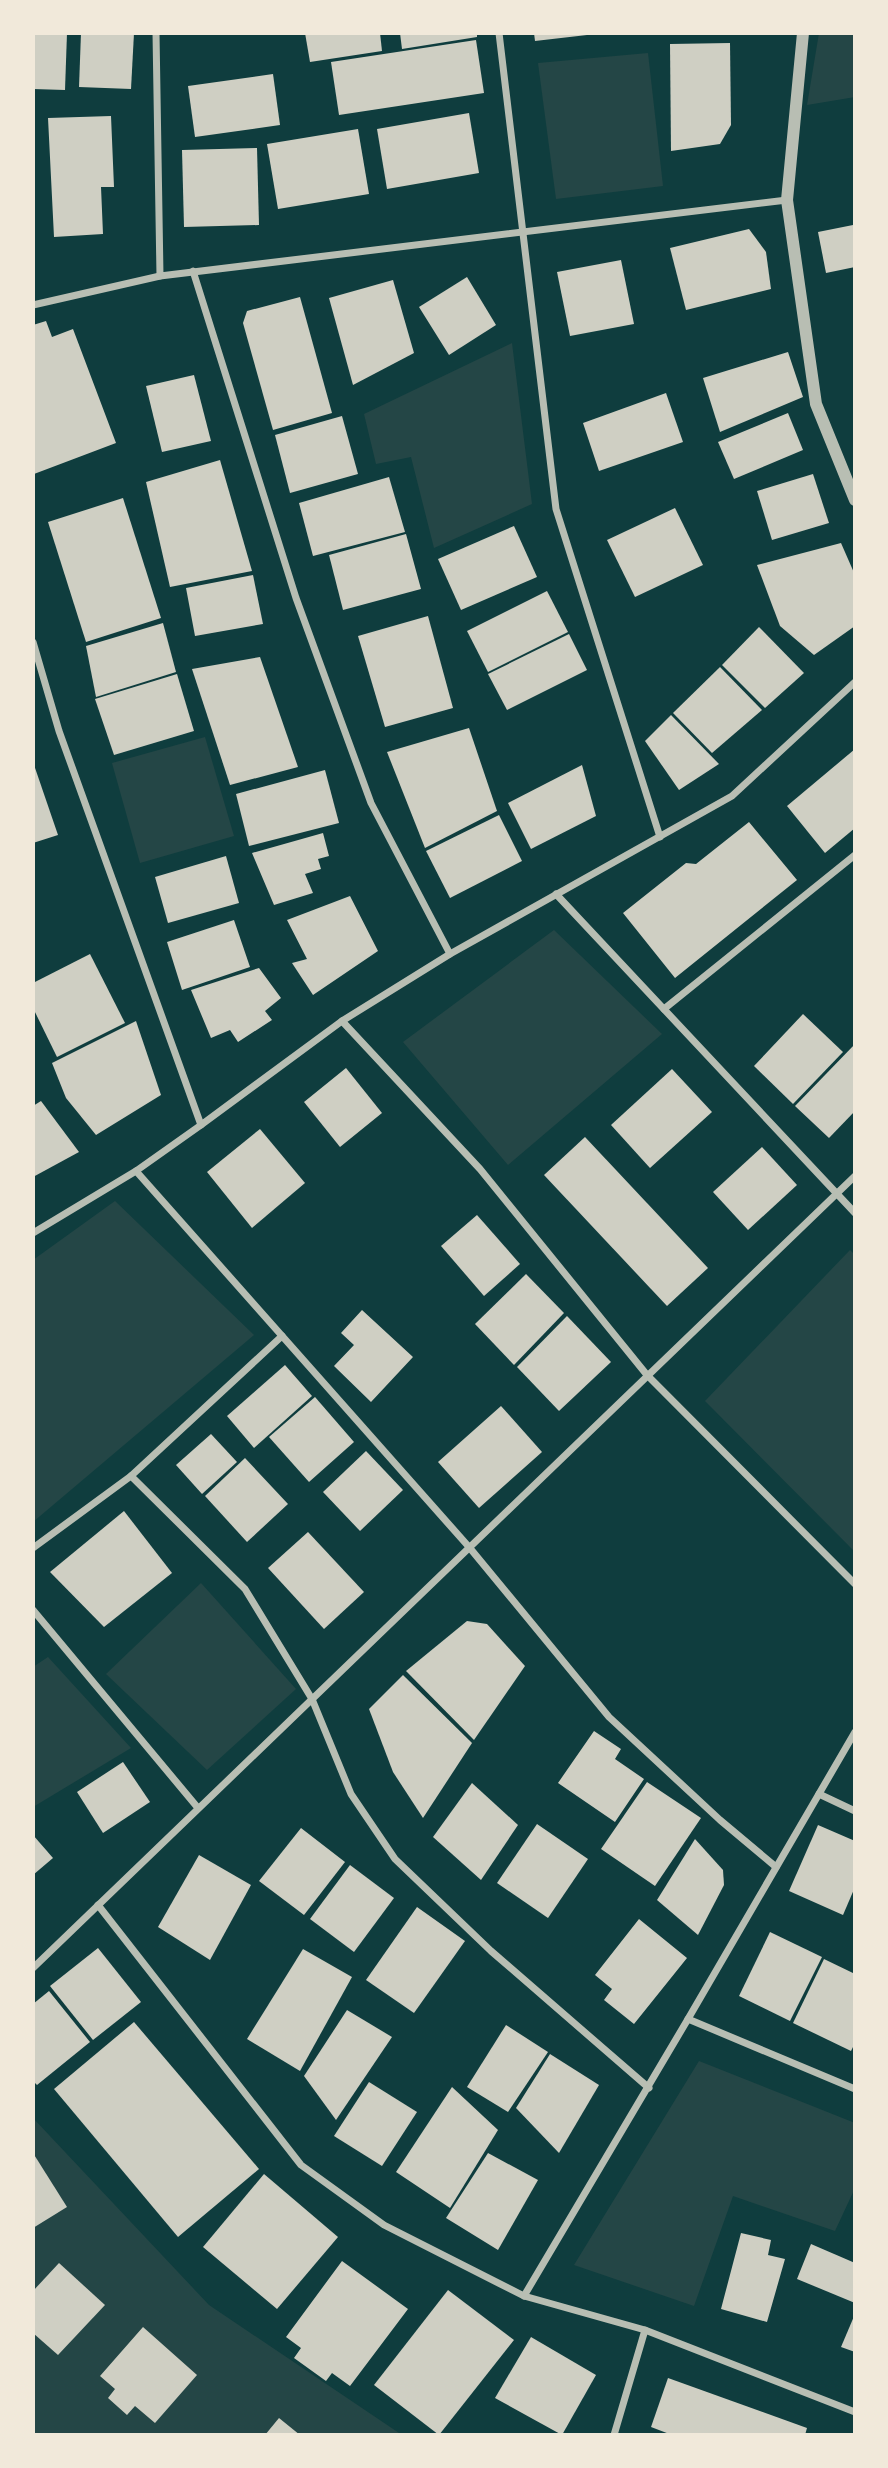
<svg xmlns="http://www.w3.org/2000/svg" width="888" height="2468" viewBox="0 0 888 2468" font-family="Roboto,sans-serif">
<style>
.green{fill:#244646}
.building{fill:#cfcfc3}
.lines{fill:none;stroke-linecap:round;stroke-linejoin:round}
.minor{stroke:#b8beb3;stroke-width:7}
.tertiary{stroke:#b8beb3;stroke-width:12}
</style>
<rect width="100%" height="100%" fill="#0f3d3e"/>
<!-- green -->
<g class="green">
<polygon points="819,33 855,33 855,97 807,105"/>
<polygon points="648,53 663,186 556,199 538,63"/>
<polygon points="512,343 532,504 434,548 411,457 376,464 364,414"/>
<polygon points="205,737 234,836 140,863 112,763"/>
<polygon points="554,930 662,1034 508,1165 403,1042"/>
<polygon points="115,1201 254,1335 33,1522 33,1260"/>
<polygon points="850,1250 855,1255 854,1551 705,1401"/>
<polygon points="201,1583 296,1689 207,1770 106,1674"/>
<polygon points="48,1657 131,1748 33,1807 33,1667"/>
<polygon points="699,2061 855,2123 855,2188 835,2231 733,2196 694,2306 574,2265"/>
<polygon points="33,2118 209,2305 402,2435 33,2435"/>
</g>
<!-- building -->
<g class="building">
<polygon points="33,33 67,33 65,90 33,89"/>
<polygon points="81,33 134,33 131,89 79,87"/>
<polygon points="305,33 380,33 382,51 310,62"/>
<polygon points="400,33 477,33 477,37 402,49"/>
<polygon points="534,33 587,33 587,35 535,41"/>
<polygon points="476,40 484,93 339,115 331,62"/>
<polygon points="730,43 731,125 720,144 671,151 670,44"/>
<polygon points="273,74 280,125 195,137 188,86"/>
<polygon points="469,113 479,173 387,189 377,129"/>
<polygon points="111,116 114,187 101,187 103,234 54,237 48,118"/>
<polygon points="358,129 369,194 278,209 267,144"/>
<polygon points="257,148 259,225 184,227 182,150"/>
<polygon points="853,225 855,267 826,273 818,232"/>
<polygon points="749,229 766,252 771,289 686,310 670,248"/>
<polygon points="621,260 634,324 570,336 557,272"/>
<polygon points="467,277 496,325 449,355 419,307"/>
<polygon points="393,280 414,353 353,385 329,298"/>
<polygon points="300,297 332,413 273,430 243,323 247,311"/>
<polygon points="46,321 52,337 73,329 116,443 34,474 33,325"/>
<polygon points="788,352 803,397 720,432 703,378"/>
<polygon points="194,375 211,441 162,452 146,386"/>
<polygon points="666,393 683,442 599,471 583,423"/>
<polygon points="788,413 803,450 734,479 718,442"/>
<polygon points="342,416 358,474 290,493 275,435"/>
<polygon points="220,460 252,571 170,587 146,482"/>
<polygon points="813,474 829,523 772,540 757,491"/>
<polygon points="389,477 405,532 313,556 299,503"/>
<polygon points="123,498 161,618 86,642 48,522"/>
<polygon points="675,508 703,565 635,597 607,540"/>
<polygon points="514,526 537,577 461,610 438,559"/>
<polygon points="406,534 421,589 343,610 329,555"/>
<polygon points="841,543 855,575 855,626 814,655 780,626 757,565"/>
<polygon points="253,575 263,624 195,636 186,588"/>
<polygon points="547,591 568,632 488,672 467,631"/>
<polygon points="428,616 453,708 385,727 358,636"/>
<polygon points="163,623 176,672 96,697 86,646"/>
<polygon points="759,627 804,673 765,708 722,665"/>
<polygon points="569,634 587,670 507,710 488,674"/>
<polygon points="260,657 298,767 230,785 192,669"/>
<polygon points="720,667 762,710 712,753 673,713"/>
<polygon points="177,674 194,731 114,755 95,699"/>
<polygon points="671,715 719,764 679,790 645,741"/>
<polygon points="469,728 497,811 425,848 387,752"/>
<polygon points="855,749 855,828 825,853 787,806"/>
<polygon points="33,762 58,835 33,843"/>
<polygon points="582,765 596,816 531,849 508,803"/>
<polygon points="325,770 339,823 249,846 236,794"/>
<polygon points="499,815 522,861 450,898 426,851"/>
<polygon points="749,822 797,880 675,978 623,913 686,863 696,864"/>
<polygon points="323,833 329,856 318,859 321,869 305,874 313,893 274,905 252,853"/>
<polygon points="226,856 239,903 168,923 155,877"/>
<polygon points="350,896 378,951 313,995 292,963 307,959 287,920"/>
<polygon points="234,920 250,967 182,990 167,942"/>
<polygon points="90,954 125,1023 57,1057 33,1008 33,983"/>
<polygon points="259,968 281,998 265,1011 272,1020 238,1042 230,1030 211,1038 191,990"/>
<polygon points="803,1014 843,1052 793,1104 754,1066"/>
<polygon points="136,1021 161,1095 96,1135 66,1098 52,1063"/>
<polygon points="855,1044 855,1111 829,1138 795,1106"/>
<polygon points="346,1068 382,1113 340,1147 304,1102"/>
<polygon points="672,1069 712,1112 650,1168 611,1125"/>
<polygon points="41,1101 79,1152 33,1177 33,1106"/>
<polygon points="260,1129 305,1183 252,1228 207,1172"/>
<polygon points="585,1137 708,1268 667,1306 544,1175"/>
<polygon points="762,1147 797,1185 748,1230 713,1192"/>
<polygon points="477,1215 520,1264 484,1296 441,1246"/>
<polygon points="526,1274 564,1313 514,1365 475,1324"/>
<polygon points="362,1310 413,1357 371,1402 334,1366 354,1345 341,1333"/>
<polygon points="567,1316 611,1362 559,1411 517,1367"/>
<polygon points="285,1365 312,1396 254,1448 227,1416"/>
<polygon points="315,1397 354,1442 309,1482 269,1437"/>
<polygon points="501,1406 542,1452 479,1508 438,1462"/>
<polygon points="211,1434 237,1462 202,1494 176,1465"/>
<polygon points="366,1451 403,1490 360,1531 323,1492"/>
<polygon points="245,1458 288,1504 247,1542 205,1496"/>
<polygon points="124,1511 172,1573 104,1627 50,1572"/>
<polygon points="308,1532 364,1592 324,1629 268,1568"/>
<polygon points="467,1621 487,1624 525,1666 474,1740 406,1671"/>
<polygon points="403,1675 472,1743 423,1818 393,1772 369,1709"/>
<polygon points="594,1731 621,1749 615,1759 644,1779 615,1822 558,1783"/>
<polygon points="123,1762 150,1802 103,1833 77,1792"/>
<polygon points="647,1782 701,1818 655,1886 601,1849"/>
<polygon points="472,1783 518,1825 481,1880 433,1837"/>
<polygon points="537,1824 588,1859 548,1918 497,1883"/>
<polygon points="818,1825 855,1841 855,1887 843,1915 789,1891"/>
<polygon points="301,1828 345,1862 304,1915 259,1881"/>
<polygon points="33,1835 53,1858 33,1875"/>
<polygon points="695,1839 723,1870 724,1885 698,1935 657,1900"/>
<polygon points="199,1855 251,1885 210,1960 158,1927"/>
<polygon points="350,1865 394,1898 354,1952 310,1919"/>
<polygon points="417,1907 465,1941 414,2013 366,1980"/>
<polygon points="639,1919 687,1958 634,2024 604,2000 612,1989 595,1975"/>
<polygon points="770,1932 822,1957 790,2021 739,1996"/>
<polygon points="98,1948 141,2002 93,2040 50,1986"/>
<polygon points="303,1949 352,1977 300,2071 247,2039"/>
<polygon points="824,1959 855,1974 855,2043 851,2051 793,2023"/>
<polygon points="49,1991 90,2042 37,2085 33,2081 33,2004"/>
<polygon points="347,2010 392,2037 336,2120 304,2076"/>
<polygon points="134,2022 259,2169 178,2237 54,2089"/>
<polygon points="506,2025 548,2052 508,2112 467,2087"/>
<polygon points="550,2054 599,2085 559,2153 516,2108"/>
<polygon points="369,2082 417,2112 382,2166 334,2136"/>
<polygon points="452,2087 498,2130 450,2208 396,2172"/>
<polygon points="33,2153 67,2207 33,2228"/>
<polygon points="488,2153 538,2180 498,2250 446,2218"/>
<polygon points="264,2174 338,2237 277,2309 203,2247"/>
<polygon points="741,2233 771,2240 768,2255 785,2259 767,2322 721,2309"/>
<polygon points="811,2244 855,2263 855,2303 797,2279"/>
<polygon points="342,2261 408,2309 350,2386 332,2373 326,2381 294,2358 301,2348 286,2337"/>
<polygon points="59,2263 105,2305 58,2355 33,2333 33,2291"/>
<polygon points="448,2290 514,2340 439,2435 374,2385"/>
<polygon points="855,2314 855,2352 841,2347"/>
<polygon points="143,2327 197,2375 155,2423 135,2406 127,2415 108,2398 115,2389 100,2376"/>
<polygon points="531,2337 596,2375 562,2435 495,2398"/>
<polygon points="668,2378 807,2428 805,2435 672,2435 651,2427"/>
<polygon points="279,2418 300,2435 265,2435"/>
</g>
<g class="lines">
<!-- minor -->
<g class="minor">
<polyline points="156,33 160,276"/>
<polyline points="499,33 556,509 660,837"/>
<polyline points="193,271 296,598 371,803 450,954"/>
<polyline points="33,305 160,276 787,200"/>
<polyline points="33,642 59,731 201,1125 342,1021"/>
<polyline points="855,682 732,796 450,954 342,1021 480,1169 647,1375 855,1584"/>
<polyline points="556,894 855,1213"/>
<polyline points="664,1009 855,855"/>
<polyline points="136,1171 469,1547 609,1717 720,1820 776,1867"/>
<polyline points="33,1233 136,1171 201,1125"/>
<polyline points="131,1476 245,1589 312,1699 351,1794 395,1859 491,1951 649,2088"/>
<polyline points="33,1548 131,1476 282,1336"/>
<polyline points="33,1610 198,1808"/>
<polyline points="855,1732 688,2019 855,2089"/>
<polyline points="819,1794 855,1811"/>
<polyline points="98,1905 301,2165 384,2225 524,2296 645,2330 855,2412"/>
<polyline points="33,1968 855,1176"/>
<polyline points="524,2296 688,2019"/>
<polyline points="614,2435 645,2330"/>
</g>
<!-- tertiary -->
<polyline class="tertiary" points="803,33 787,200 816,404 855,500"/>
</g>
<!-- border -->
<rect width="888" height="2468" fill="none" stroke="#f1e9da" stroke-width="70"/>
</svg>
